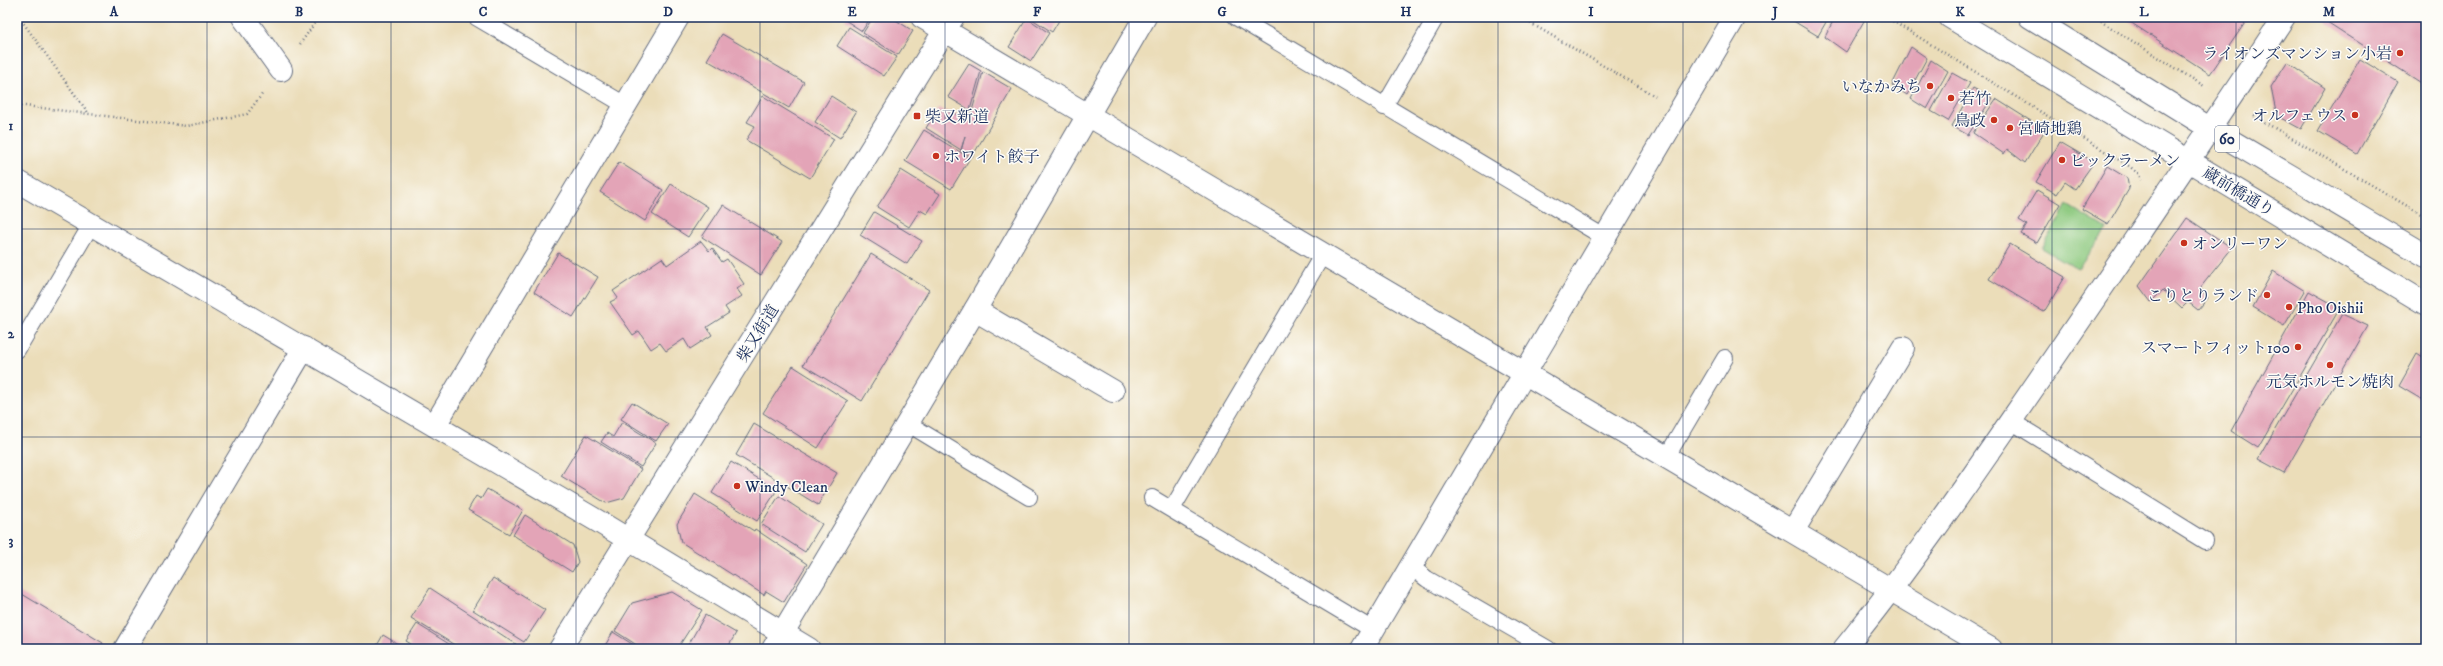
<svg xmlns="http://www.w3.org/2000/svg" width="2443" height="666" viewBox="0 0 2443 666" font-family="'IM FELL DW Pica','Noto Serif JP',serif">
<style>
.green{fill:#8dc97f;stroke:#547c6e}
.building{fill:#e3a4b7}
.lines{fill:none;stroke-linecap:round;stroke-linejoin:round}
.lane-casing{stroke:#646c7e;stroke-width:18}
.street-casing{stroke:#646c7e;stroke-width:24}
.secondary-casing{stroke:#646c7e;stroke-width:24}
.primary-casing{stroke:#646c7e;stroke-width:24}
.path{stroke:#646c7e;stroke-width:2.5;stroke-dasharray:1 3;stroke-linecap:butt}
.lane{stroke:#fff;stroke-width:16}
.street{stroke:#fff;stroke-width:22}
.secondary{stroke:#fff;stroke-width:22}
.primary{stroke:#fff;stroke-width:22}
.grid{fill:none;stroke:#1b2f5e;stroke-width:1;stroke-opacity:0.55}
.poi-dot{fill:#c8321e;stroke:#fdfcf7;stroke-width:1.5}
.labels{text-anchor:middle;stroke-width:3;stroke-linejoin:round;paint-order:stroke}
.shield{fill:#fdfcf7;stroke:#5f6c8c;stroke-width:1}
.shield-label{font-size:15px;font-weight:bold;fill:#1b2f5e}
.poi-label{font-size:16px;fill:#1b2f5e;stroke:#fdfcf7;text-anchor:start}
.street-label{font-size:16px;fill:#1b2f5e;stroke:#fdfcf7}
.neatline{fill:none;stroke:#1b2f5e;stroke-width:1.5}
.grid-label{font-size:13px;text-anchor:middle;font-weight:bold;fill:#1b2f5e}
</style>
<rect width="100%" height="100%" fill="#fdfcf7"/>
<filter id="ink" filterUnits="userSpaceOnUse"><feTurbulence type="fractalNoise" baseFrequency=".025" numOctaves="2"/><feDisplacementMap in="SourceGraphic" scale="8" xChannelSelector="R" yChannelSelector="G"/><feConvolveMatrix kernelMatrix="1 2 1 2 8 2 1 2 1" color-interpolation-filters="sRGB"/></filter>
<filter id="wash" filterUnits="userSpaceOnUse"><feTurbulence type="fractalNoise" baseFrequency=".012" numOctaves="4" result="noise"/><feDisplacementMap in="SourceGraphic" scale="16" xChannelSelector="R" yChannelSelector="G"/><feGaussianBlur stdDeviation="0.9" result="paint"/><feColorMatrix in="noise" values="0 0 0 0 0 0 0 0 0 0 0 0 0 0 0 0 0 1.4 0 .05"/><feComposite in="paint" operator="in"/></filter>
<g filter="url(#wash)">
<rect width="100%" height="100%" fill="#ebddb9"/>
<!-- green -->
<polygon class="green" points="2067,205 2107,229 2078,269 2042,248"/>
<g id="blocks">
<!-- building -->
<g class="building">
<polygon points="847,17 871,17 862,31 845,20"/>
<polygon points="873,17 891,17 913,31 898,55 863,33"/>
<polygon points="1029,17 1061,17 1052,32"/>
<polygon points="1787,17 1829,17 1818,36"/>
<polygon points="1835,17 1859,17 1864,21 1846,52 1825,37"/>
<polygon points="2130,17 2249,17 2210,74 2127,20"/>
<polygon points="2326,17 2426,17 2426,86 2324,20"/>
<polygon points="1027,18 1049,33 1031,61 1009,47"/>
<polygon points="849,27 897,57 884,76 837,46"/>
<polygon points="722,34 804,82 789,108 707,60"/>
<polygon points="1911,47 1927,58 1907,95 1892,85"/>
<polygon points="2360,59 2398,82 2357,154 2318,131"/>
<polygon points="1931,60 1948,71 1927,109 1911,99"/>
<polygon points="2287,62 2325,88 2301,129 2277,116 2271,87"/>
<polygon points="969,64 981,71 970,110 948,97"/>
<polygon points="983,72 1012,89 972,157 961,151 965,136 961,150 926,128 938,109 970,118"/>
<polygon points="1952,73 1970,83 1948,121 1931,111"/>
<polygon points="1973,88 1992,98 1968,135 1952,126"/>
<polygon points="763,96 834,139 810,178 746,140 755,126 747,122"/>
<polygon points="831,96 856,112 840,138 815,122"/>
<polygon points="1996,99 2045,130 2025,163 2007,149 2004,154 1973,133"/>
<polygon points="924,130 970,158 951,189 905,161"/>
<polygon points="2060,142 2094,162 2075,189 2065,182 2057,194 2036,182"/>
<polygon points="619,162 663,190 645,221 600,192"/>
<polygon points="2107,166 2127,178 2129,189 2108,224 2082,209"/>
<polygon points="901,170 940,194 927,214 920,210 909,227 877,207"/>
<polygon points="671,184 708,207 688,237 652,214"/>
<polygon points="2037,190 2060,204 2037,243 2021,234 2027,225 2019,220"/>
<polygon points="723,205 782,242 761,275 702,237"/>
<polygon points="874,212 922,241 907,264 860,235"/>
<polygon points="2187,218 2232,248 2200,288 2208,298 2198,310 2188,302 2182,308 2163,290 2151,302 2139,286"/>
<polygon points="701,241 709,251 712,248 722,262 727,259 744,284 737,289 742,296 725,307 729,313 707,327 712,335 690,349 684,339 666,351 660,343 651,349 639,331 633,335 610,302 618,298 613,291 662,258 667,265"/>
<polygon points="2010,244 2065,277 2044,312 1989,279"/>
<polygon points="558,253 598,277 573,317 534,292"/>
<polygon points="871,254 929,290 862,401 803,365"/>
<polygon points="2273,271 2305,291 2284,326 2253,307"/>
<polygon points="2309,291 2340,308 2258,448 2231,431"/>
<polygon points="2342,314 2368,326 2284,473 2258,459"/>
<polygon points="2417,354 2426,360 2426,402 2399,386"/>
<polygon points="793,366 848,401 818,448 763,413"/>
<polygon points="632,402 668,424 656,441 621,419"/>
<polygon points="622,422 656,443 641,467 601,442 607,433 613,437"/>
<polygon points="754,424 837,473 818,505 736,455"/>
<polygon points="586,435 641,469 624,498 606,503 561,476"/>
<polygon points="731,462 777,490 757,521 712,493"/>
<polygon points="487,489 523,510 509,534 468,510 476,496 481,499"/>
<polygon points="695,494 754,531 755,529 807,564 784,602 766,591 764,595 681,542 677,524"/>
<polygon points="779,496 822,524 805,552 761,524"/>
<polygon points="525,515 573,545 578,562 572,572 513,535"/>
<polygon points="493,578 545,610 524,642 473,610"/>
<polygon points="430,588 516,644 513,649 461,649 411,618"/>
<polygon points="17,591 103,643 100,649 17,649"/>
<polygon points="672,592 702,610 677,649 643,649 615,631 632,603"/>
<polygon points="705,615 736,633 727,649 686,649"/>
<polygon points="417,624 457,649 411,649 409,648 411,644 406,641"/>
<polygon points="613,632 640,649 603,649"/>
<polygon points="383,635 406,649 375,649"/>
</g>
</g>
</g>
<g filter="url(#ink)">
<use href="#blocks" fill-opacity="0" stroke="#646c7e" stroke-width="1"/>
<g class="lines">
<!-- lane casing -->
<g class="lane-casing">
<g id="lane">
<polyline points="476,17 625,105"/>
<polyline points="1236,17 1604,237"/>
<polyline points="1384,107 1436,17"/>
<polyline points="17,350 91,225"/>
<polyline points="2011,421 2205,541"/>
<polyline points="907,423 1029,497"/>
<polyline points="1667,456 1725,358"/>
<polyline points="1152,498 1373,630"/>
<polyline points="1172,509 1323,254"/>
<polyline points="1410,566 1427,579 1548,649"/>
</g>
</g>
<!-- street casing -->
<g class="street-casing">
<g id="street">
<polyline points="243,17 281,70"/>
<polyline points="922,17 1991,649"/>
<polyline points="975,310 1113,391"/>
<polyline points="435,425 678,17"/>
<polyline points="1793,531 1903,348"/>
<polyline points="773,649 975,310 1145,17"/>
</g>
</g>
<!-- secondary casing -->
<g class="secondary-casing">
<g id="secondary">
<polyline points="17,181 601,523 809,649"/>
<polyline points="125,649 304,348"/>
<polyline points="560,649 953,17"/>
<polyline points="1362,649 1735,17"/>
<path d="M1844,649c70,-86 132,-178 195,-269 83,-121 165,-241 245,-363"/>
</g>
</g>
<!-- primary casing -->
<g class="primary-casing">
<g id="primary">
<polyline points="1950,17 2426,304"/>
<polyline points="2030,17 2211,129 2426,256"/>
</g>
</g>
<!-- path -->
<g class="path">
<polyline points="19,17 89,114"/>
<polyline points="1520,17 1655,96"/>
<polyline points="1886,17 2129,166 2139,174 2141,180"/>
<polyline points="2094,17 2204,86"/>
<polyline points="300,44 319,17"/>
<polyline points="17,105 186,126 247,114 263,93"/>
<polyline points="2254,116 2426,217"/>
</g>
<!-- lane -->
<use href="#lane" class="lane"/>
<!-- street -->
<use href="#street" class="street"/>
<!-- secondary -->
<use href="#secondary" class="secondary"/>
<!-- primary -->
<use href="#primary" class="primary"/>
</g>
</g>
<!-- grid -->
<path class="grid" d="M207,17v632M391,17v632M576,17v632M760,17v632M945,17v632M1129,17v632M1314,17v632M1498,17v632M1683,17v632M1867,17v632M2052,17v632M2236,17v632M17,229h2409M17,437h2409"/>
<!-- markers -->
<g class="poi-dot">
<circle cx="2400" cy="53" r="4"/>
<circle cx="1930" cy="86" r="4"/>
<circle cx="1951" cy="98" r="4"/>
<circle cx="2355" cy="115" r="4"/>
<rect x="913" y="112" width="8" height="8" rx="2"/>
<circle cx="1994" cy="120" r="4"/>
<circle cx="2010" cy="128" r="4"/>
<circle cx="936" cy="156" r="4"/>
<circle cx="2062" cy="160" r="4"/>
<circle cx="2184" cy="243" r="4"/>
<circle cx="2267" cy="295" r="4"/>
<circle cx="2289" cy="307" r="4"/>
<circle cx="2298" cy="347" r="4"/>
<circle cx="2330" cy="365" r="4"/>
<circle cx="737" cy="486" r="4"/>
</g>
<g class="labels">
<!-- shield labels -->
<rect class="shield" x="2215" y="126" width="24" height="26" rx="3"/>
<g class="shield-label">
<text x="2227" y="144">60</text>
</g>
<!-- poi labels -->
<g class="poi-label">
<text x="2392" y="59" text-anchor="end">ライオンズマンション小岩</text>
<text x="1922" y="92" text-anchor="end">いなかみち</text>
<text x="1959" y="104">若竹</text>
<text x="2347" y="121" text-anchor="end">オルフェウス</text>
<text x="925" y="122">柴又新道</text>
<text x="1986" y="126" text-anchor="end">鳥政</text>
<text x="2018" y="134">宮崎地鶏</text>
<text x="944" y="162">ホワイト餃子</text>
<text x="2070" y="166">ビックラーメン</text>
<text x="2192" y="249">オンリーワン</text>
<text x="2259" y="301" text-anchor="end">こりとりランド</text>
<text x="2297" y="313">Pho Oishii</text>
<text x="2290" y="353" text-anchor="end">スマートフィット100</text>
<text x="2330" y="387" text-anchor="middle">元気ホルモン焼肉</text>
<text x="745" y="492">Windy Clean</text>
</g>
<!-- street labels -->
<g class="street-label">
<text transform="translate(2239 191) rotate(31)" y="6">蔵前橋通り</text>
<text transform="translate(757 333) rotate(-58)" y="6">柴又街道</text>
</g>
</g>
<!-- margin -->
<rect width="2443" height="666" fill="none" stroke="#fdfcf7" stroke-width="44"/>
<rect x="22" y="22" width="2399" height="622" class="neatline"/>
<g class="grid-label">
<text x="114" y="16">A</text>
<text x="299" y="16">B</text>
<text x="483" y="16">C</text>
<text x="668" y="16">D</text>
<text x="852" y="16">E</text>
<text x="1037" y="16">F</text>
<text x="1222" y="16">G</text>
<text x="1406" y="16">H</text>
<text x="1591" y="16">I</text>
<text x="1775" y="16">J</text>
<text x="1960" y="16">K</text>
<text x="2144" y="16">L</text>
<text x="2329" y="16">M</text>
<text x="11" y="130">1</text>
<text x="11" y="338">2</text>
<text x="11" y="545">3</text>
</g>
</svg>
